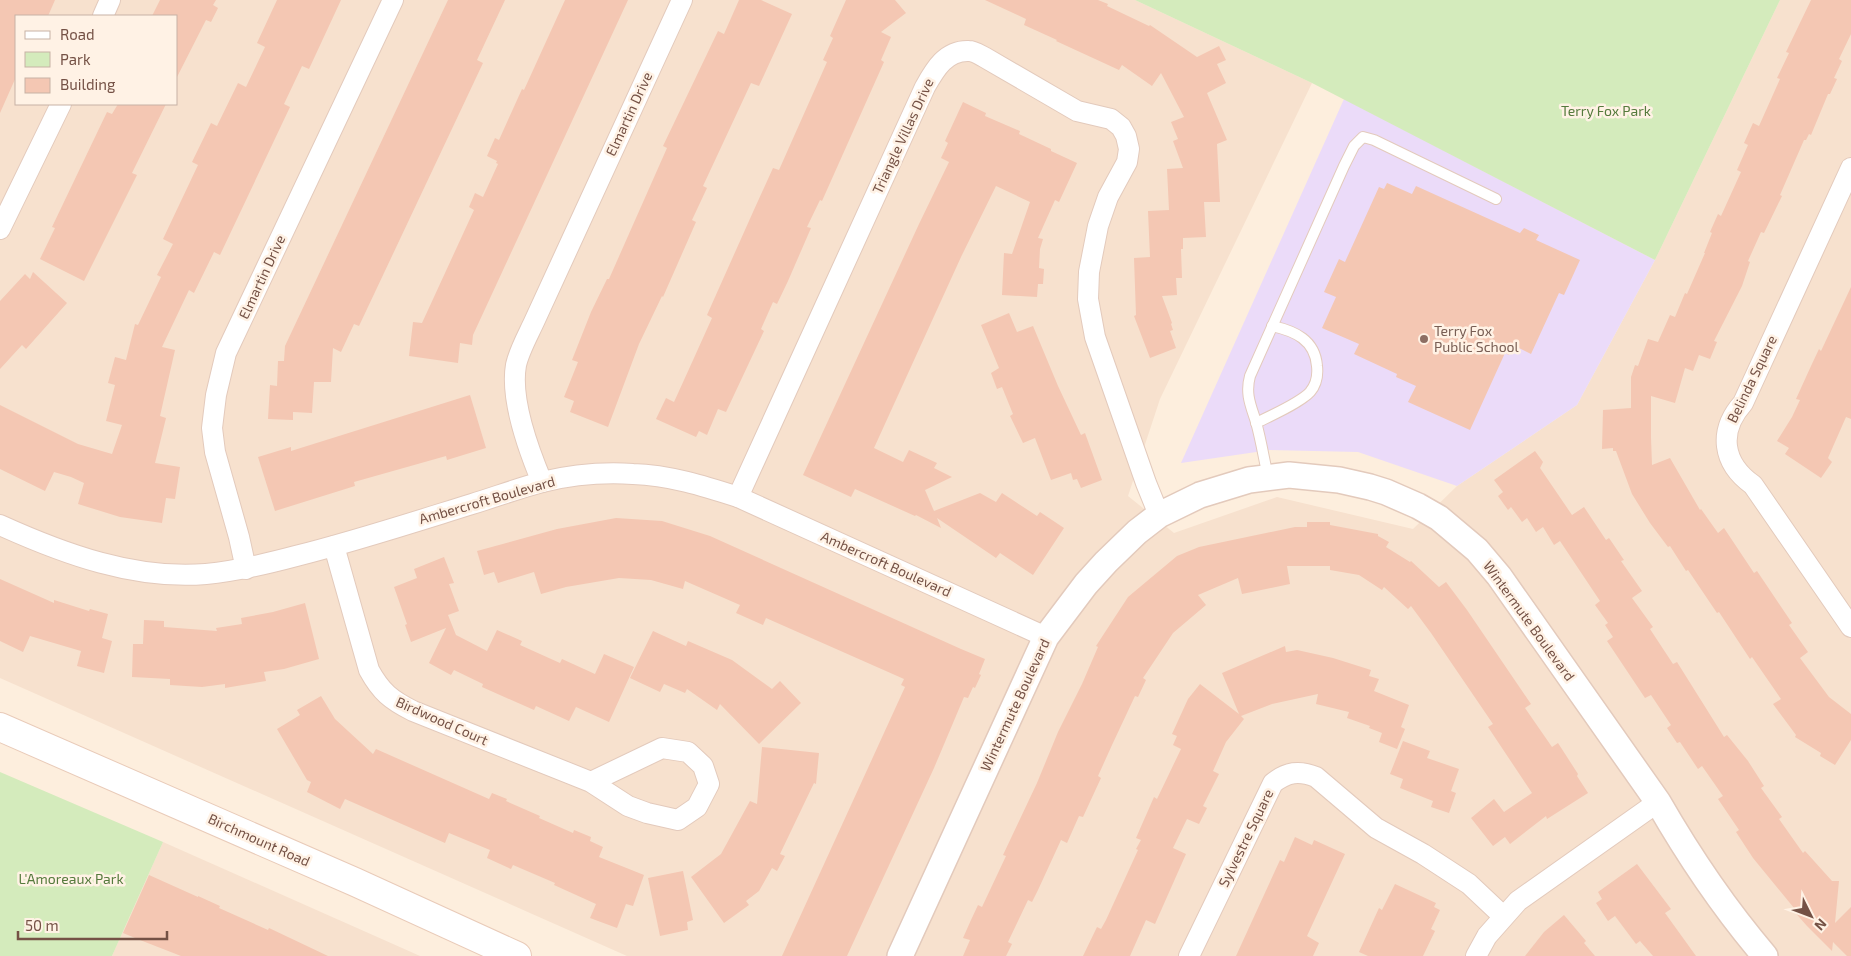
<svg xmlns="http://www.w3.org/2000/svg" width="1851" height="956" viewBox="0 0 1851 956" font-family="'Exo 2',sans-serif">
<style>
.residential{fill:#f7e1ce;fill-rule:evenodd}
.education{fill:#ebdbf9}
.green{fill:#d4ebbc}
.building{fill:#f4c7b3}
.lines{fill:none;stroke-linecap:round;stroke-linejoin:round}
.service-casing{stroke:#e3cabc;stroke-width:12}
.minor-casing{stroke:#e3cabc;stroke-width:22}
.tertiary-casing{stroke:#e3cabc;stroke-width:28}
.secondary-casing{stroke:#e9cbb9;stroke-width:30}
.service{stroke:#fff;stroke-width:10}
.minor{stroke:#fff;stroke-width:20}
.tertiary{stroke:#fff;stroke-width:25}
.secondary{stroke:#fff;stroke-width:28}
.education-dot{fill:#8d6e63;stroke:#fff2e5;stroke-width:2}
.labels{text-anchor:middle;stroke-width:5;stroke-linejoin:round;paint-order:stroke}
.park-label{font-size:14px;fill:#557a3c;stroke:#fff2e5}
.street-label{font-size:14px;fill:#745145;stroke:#fff2e5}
.education-label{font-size:14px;fill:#785e54;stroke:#fff2e5;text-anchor:start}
</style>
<rect width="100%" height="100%" fill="#fdeedd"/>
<!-- residential -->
<g class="residential">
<path d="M0,0h1135l177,83 -152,316 -32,97 46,37 103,-36 136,32 44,-43 120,-81 78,-145 125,-260h71v956h-1224l-627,-278zM16,16h160v88h-160z"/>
<polygon points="163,842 420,956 112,956"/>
</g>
<!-- education -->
<polygon class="education" points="1344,99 1655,260 1577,405 1457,486 1358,452 1270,450 1181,463"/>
<!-- green -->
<g class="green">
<polygon points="1135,0 1780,0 1655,260 1312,83"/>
<polygon points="0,772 163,842 112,956 0,956"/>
</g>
<!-- building -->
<g class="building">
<polygon points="0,0 55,0 48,16 16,16 16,77 0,113"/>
<polygon points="160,0 216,0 213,5 218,8 211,22 206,20 176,79 176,16 152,16"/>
<polygon points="277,0 341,0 309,69 302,66 284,104 290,107 220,255 214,252 194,293 189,290 162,347 175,350 160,416 166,418 155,463 180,467 175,499 166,498 162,523 120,517 78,504 84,483 71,477 54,472 45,491 0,469 0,405 78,444 112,454 122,425 106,421 115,385 108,383 115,357 126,360 135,324 138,325 161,277 157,275 173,244 163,239 198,165 192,162 211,123 217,126 238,83 246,87 265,47 257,43"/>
<polygon points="448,0 505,0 477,60 483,63 359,326 354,324 341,352 333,348 331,382 314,382 312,413 293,412 293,420 268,419 270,385 277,386 278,361 284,361 285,346"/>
<polygon points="565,0 628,0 473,335 472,345 460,343 458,363 409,356 413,322 422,323 474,210 469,207 475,193 483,197 498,164 496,163 497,161 487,156 495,138 499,140 522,89 524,90"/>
<polygon points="739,0 761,0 792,14 759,86 751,83 703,186 707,188 692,220 696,222 663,297 662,296 639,344 608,427 570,412 574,401 564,397 578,362 572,360 591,312 607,279 609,279 667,148 663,146 718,31 724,34"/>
<polygon points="846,0 895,0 906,13 881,32 891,37 881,60 884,62 822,201 820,200 807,227 811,228 788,281 777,304 773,302 761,329 764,331 726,412 718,409 707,435 699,431 696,437 656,419 666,398 674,402 689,369 712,318 707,315 753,212 773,168 779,170 827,62 823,60 833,38 830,36"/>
<polygon points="985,0 1098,0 1108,4 1107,6 1149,26 1150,25 1197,57 1219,46 1226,60 1217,64 1226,83 1207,93 1227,140 1217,144 1220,202 1204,202 1206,237 1183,238 1183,249 1181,249 1182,278 1176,278 1177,295 1162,296 1172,323 1171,324 1173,330 1170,331 1176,348 1150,358 1134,316 1136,315 1134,258 1150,257 1148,211 1169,210 1167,169 1183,168 1173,141 1178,139 1171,122 1184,117 1161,73 1152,86 1122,65 1119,70 1056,41 1057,40 1024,25 1026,19"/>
<polygon points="1811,0 1851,0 1851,34 1839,59 1842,61 1834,78 1837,79 1830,94 1828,94 1811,135 1809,134 1806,140 1804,140 1780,195 1782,196 1764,233 1761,232 1748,261 1750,262 1742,286 1714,341 1717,342 1710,359 1699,355 1693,371 1685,368 1675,403 1651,396 1651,438 1652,465 1670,458 1700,510 1701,509 1718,533 1724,528 1754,573 1757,571 1792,623 1789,625 1808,652 1800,658 1829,697 1851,714 1851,740 1835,765 1820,756 1821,753 1795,737 1796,735 1773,704 1781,699 1752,657 1750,659 1719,612 1717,613 1688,570 1686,571 1670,546 1668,547 1650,523 1632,494 1616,451 1613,451 1613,448 1602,449 1603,410 1631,408 1631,377 1635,365 1638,366 1648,339 1658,342 1670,315 1675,317 1685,293 1687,294 1705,253 1704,253 1712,233 1710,232 1718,214 1721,216 1741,172 1737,170 1748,145 1744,143 1753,123 1759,126 1780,79 1777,78 1789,53 1786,52"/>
<polygon points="963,102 986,113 985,116 1020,131 1019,134 1051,149 1051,151 1077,163 1059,202 1055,200 1038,238 1043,239 1040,249 1039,268 1044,269 1043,284 1038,284 1037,297 1002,295 1004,253 1012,254 1030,202 996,186 961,257 874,448 903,462 909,450 937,463 934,468 952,477 925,490 934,511 980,493 996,502 1002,493 1037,516 1040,512 1064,528 1033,575 1000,553 996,558 937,518 941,528 916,515 915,516 855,489 851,497 803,475 919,224 949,162 941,158 948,143 945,141"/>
<polygon points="118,104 166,104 132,173 137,175 84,281 40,259 55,228 52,227 107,112 112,114"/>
<polygon points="1387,183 1412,194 1416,186 1520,233 1524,228 1539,235 1536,240 1580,260 1564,295 1559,293 1531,354 1513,345 1509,355 1505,353 1470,430 1408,402 1416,386 1396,377 1397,374 1354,354 1359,344 1322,328 1336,297 1324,292 1339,259 1345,262 1379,187 1384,189"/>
<polygon points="33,272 67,303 26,349 22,345 0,369 0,301 25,274 30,279"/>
<polygon points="1851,287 1851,419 1846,417 1828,458 1832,462 1821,478 1785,454 1789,448 1777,441 1792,417 1800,400 1796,399 1811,366 1819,349 1821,351"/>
<polygon points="1009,313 1017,332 1033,326 1058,386 1081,435 1085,433 1102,480 1081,488 1077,479 1073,480 1071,473 1051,480 1035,438 1023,443 1010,416 1013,414 1002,387 997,389 991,373 999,368 981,325"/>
<polygon points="470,395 486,448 447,460 446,456 354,482 355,486 275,511 258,457 291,447 291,451"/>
<polygon points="1535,451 1543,462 1540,468 1572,515 1584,507 1606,540 1609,538 1624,560 1621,561 1642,591 1632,598 1653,627 1650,629 1673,664 1677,662 1724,737 1727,735 1748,761 1764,786 1761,788 1782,817 1779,819 1803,853 1805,851 1832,881 1839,881 1835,923 1851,907 1851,956 1847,956 1833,942 1832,951 1807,926 1792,909 1794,908 1753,858 1736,832 1739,830 1718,799 1723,796 1702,766 1698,769 1680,742 1677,743 1667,728 1671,725 1651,695 1645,698 1607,641 1613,637 1605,625 1608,623 1595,605 1600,601 1560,541 1554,545 1543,527 1536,532 1527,518 1522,522 1511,507 1508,510 1498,496 1503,492 1494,480"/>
<polygon points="616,518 662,521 710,536 961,649 985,659 979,674 981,675 975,688 973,687 968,698 964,697 934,768 847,956 782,956 905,687 901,685 904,679 766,618 763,625 736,613 740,605 685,581 683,589 651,580 619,578 566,587 541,594 534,572 498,583 494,572 484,575 477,551 557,529"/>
<polygon points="1307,522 1330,522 1330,525 1378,534 1378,536 1389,542 1386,547 1410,562 1411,561 1439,587 1446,582 1467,610 1531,704 1525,708 1552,747 1558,743 1578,774 1577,776 1588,793 1547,819 1546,816 1510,844 1505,837 1493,846 1471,818 1494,799 1504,812 1532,793 1488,727 1493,724 1431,633 1411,606 1408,609 1384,587 1382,590 1359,575 1330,570 1330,566 1287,566 1290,584 1242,594 1238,578 1198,595 1206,605 1173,633 1143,678 1146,680 1138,697 1135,696 1112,745 1098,776 1101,778 1083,817 1079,816 1067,843 1061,840 1038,890 1032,902 1028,900 1008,942 1012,944 1006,956 963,956 970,940 963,938 971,920 978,905 982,907 1006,856 1003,855 1037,783 1058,732 1082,684 1098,647 1096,646 1128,597 1177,556 1199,547 1295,527 1307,527"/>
<polygon points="444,557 454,583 449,584 459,611 448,615 456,635 487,651 497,630 522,641 520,645 560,663 562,659 595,674 604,654 634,667 609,722 576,707 569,721 536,706 534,710 482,687 483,684 454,670 451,675 429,663 446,628 411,642 405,625 407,624 394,587 417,578 414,569"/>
<polygon points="0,579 54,603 54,600 89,611 90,609 108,614 102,638 112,641 104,673 77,666 81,651 30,636 23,652 0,641"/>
<polygon points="305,603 319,659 284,669 264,672 266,681 225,688 225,684 202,687 170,685 170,679 132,677 133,644 143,644 144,620 164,621 164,627 217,631 216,628 242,624 241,618 273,612"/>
<polygon points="653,631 686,646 688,641 732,660 772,689 780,681 801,703 759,744 720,704 717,710 687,689 685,693 664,684 660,692 630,678"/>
<polygon points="1285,646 1286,652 1297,650 1333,658 1371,670 1369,676 1379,679 1374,691 1409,705 1401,727 1405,729 1397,749 1379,742 1382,733 1369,728 1370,726 1347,718 1349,712 1316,704 1318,694 1272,704 1241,716 1244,719 1226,742 1213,771 1219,774 1203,806 1207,808 1199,824 1187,819 1173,848 1186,854 1155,924 1146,920 1130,956 1083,956 1097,927 1101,929 1106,920 1138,850 1136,849 1141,840 1136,838 1154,797 1157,799 1181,749 1173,745 1177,736 1172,734 1188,699 1200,684 1239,714 1222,673"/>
<polygon points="321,696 335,719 373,754 376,749 489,799 492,793 507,799 506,801 540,816 539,818 573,833 574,830 591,837 590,841 603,847 599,857 644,875 633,906 626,904 617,928 590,918 596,904 554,885 555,883 513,865 511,869 487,858 490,850 449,833 445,843 345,799 340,809 307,792 311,782 307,780 277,729 300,715 297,710"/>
<polygon points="1403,741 1430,751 1427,758 1459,769 1451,791 1456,793 1449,813 1431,807 1433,801 1400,788 1403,779 1390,774"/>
<polygon points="762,747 819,753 816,784 814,783 780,854 785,856 777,871 772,868 759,891 746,901 749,905 724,923 691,877 721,854 750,801 757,804"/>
<polygon points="1295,837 1312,845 1314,840 1345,854 1307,936 1319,943 1313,956 1236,956 1280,860 1284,862"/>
<polygon points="1637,864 1671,909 1665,913 1696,956 1653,956 1640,941 1636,944 1615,916 1608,921 1596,903 1602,899 1598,892"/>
<polygon points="683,871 693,920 687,922 688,930 660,936 648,878"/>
<polygon points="149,875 198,897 198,896 220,906 219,908 268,930 269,928 328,956 181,956 140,940 123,933"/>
<polygon points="1395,884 1436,903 1434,907 1440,910 1431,929 1435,931 1423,956 1368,956 1359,952 1379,908 1382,910"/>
<polygon points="1564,915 1586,941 1584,943 1595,956 1525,956 1544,932"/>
</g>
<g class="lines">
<!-- service casing -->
<g class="service-casing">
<g id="service">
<path d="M1256,423c14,-7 44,-20 54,-31 6,-7 8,-17 7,-26 -2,-26 -22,-35 -45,-40"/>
<path d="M1268,477c-4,-18 -7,-37 -12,-55 -5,-16 -11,-28 -6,-46l94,-210 10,-20 9,-9 11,3 122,59"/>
</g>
</g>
<!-- minor casing -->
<g class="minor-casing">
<g id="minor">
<polyline points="103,16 110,0"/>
<path d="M1851,168l-108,235c-25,28 -21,60 10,82l98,142"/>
<polyline points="0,229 61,104"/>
<path d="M542,482c-13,-31 -32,-83 -26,-117 3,-14 12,-30 18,-43l148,-322"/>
<path d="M738,497l187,-410c10,-18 21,-37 44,-36 5,0 11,4 15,6l93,54 34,8 10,8 5,9 3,13 -2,13 -19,35 -10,29 -9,46 -1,27 7,38 51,146 13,32"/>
<path d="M0,525c64,29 135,55 206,49 31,-3 60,-10 90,-18 60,-15 118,-34 176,-52 23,-7 47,-16 70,-22 29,-7 61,-10 91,-8 36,1 71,12 105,23l308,140"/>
<path d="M334,546l35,124c12,22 22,30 44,41l178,71 37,24 19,7 31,7 19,-13 12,-23 -6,-18 -15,-14 -26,-4 -71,34"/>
<polyline points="246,569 239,537 215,452 212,428 216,395 226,353 393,0"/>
<path d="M1189,956l84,-173c14,-11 26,-13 43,-6l60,51 47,26 46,30 34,32"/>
<polyline points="1476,956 1487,936 1518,901 1658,802"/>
</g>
</g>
<!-- tertiary casing -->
<g class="tertiary-casing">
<path id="tertiary" d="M900,956l146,-319 40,-53 20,-22 31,-30 22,-17 41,-20 49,-15 40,-5 50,5 31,7 16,5 32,14 21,12 38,32 22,26 159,226c31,54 66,106 107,154"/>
</g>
<!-- secondary casing -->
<g class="secondary-casing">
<polyline id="secondary" points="0,727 355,882 517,956"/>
</g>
<!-- service -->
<use href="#service" class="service"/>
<!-- minor -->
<use href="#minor" class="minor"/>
<!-- tertiary -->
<use href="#tertiary" class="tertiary"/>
<!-- secondary -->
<use href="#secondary" class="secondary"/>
</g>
<!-- markers -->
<circle class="education-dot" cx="1424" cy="339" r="5"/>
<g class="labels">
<!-- park labels -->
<g class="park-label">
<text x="1606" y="116">Terry Fox Park</text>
<text x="71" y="884">L'Amoreaux Park</text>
</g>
<!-- street labels -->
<g class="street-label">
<text transform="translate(629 114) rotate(-65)" y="5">Elmartin Drive</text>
<text transform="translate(903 136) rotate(-65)" y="5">Triangle Villas Drive</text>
<text transform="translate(262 277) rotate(-65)" y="5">Elmartin Drive</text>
<text transform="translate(1752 379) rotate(-64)" y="5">Belinda Square</text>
<text transform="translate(487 500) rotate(-16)" y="5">Ambercroft Boulevard</text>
<text transform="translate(886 564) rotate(24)" y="5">Ambercroft Boulevard</text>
<text transform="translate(1529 621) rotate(54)" y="5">Wintermute Boulevard</text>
<text transform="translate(1015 705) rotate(-65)" y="5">Wintermute Boulevard</text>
<text transform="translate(442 721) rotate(24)" y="5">Birdwood Court</text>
<text transform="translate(1246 838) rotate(-64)" y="5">Sylvestre Square</text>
<text transform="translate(259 840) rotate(24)" y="5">Birchmount Road</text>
</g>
<!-- education labels -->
<g class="education-label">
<text x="1434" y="336">Terry Fox<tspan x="1434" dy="16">Public School</tspan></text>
</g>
</g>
<!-- legend -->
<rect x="15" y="15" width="162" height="90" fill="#fff2e5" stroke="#c7b2a5"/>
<rect x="25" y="31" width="25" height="8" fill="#ffffff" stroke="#c7b2a5"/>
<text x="60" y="40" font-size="15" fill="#745145">Road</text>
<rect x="25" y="52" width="25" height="15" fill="#d4ebbc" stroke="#c7b2a5"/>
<text x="60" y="65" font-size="15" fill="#745145">Park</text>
<rect x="25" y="78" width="25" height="15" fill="#f4c7b3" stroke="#c7b2a5"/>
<text x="60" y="90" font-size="15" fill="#745145">Building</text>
<!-- north arrow -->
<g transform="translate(1811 916) rotate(132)" stroke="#fff2e5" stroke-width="4" paint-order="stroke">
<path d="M0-4L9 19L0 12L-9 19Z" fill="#745145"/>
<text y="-8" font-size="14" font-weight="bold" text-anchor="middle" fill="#745145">N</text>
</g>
<!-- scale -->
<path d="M18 931v8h149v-8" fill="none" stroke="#745145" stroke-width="2.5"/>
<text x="25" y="931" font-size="15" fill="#745145" stroke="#fff2e5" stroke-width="4" paint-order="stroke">50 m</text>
</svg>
